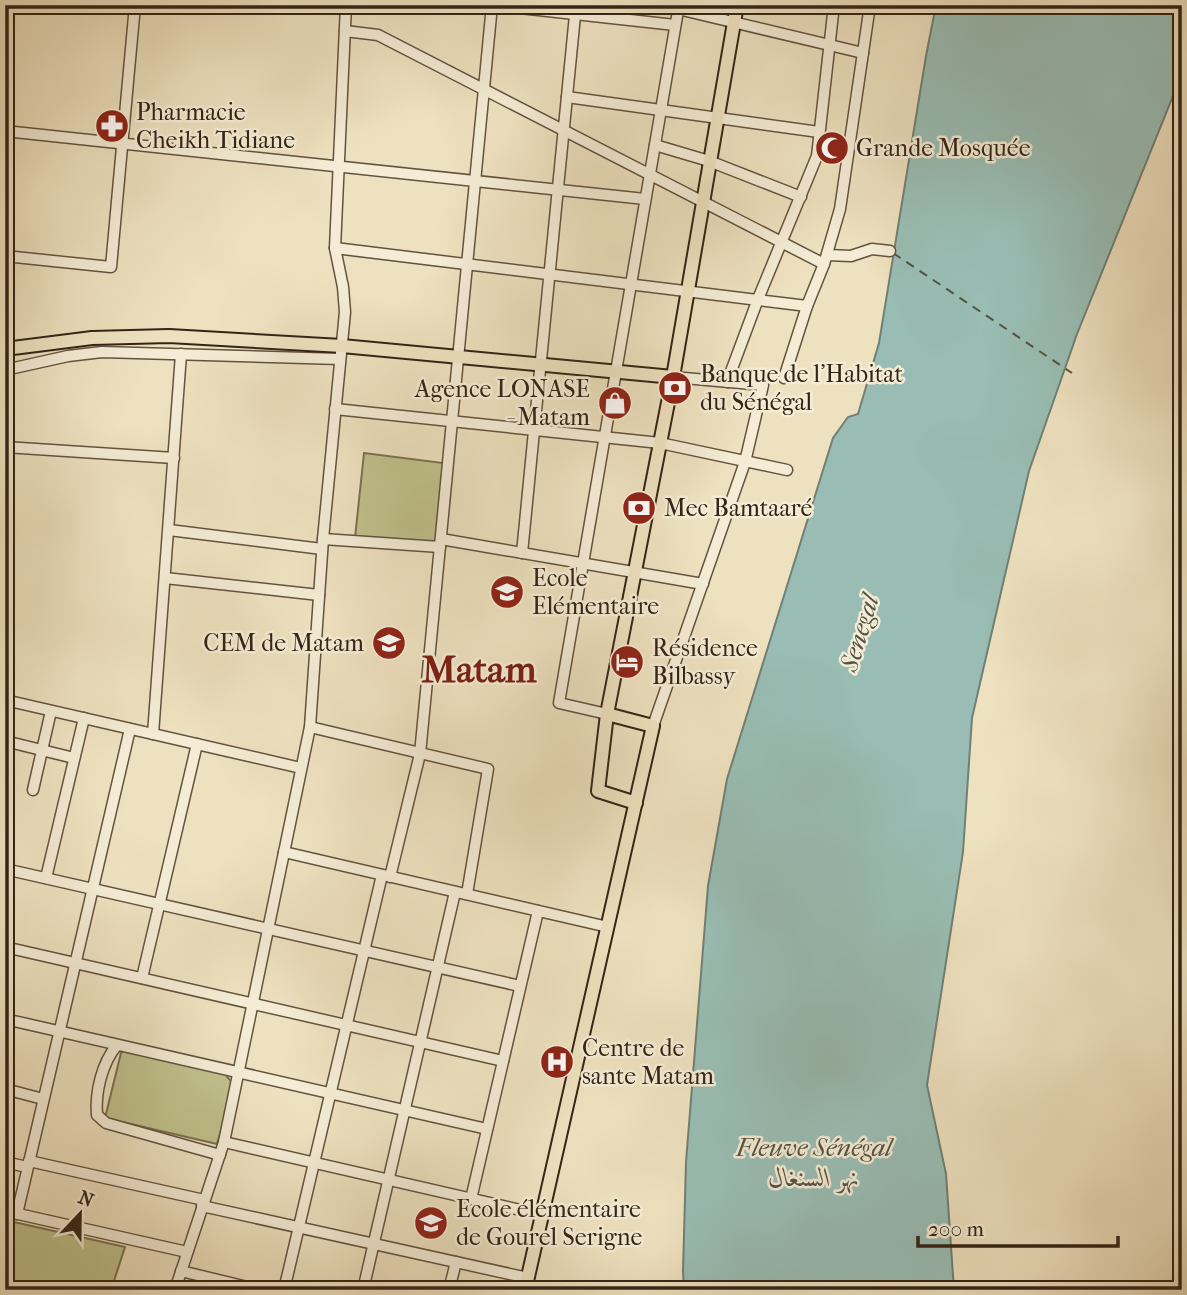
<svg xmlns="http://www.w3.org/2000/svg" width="1187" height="1295" viewBox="0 0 1187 1295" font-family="'IM FELL French Canon',Amiri,serif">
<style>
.green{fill:#c0c18d;stroke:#7a7252;stroke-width:2}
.water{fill:#99bdb4;stroke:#708075;stroke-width:2}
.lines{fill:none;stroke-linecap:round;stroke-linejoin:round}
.ferry{stroke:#525245;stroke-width:2;stroke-dasharray:9 7;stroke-linecap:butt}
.minor-casing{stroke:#625340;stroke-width:13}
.major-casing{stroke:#332416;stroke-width:16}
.minor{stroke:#f4ecd5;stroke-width:10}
.major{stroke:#eee1bf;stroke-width:12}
.labels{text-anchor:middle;stroke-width:5;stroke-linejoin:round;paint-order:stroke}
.poi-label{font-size:24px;fill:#332416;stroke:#f4ecd5;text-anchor:start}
.water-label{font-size:26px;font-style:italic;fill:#525245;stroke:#f4ecd5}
.town-label{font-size:38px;font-weight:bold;fill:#7a1f14;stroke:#f4ecd5}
</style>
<rect width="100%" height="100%" fill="#eee1bf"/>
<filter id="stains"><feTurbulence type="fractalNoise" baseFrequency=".00286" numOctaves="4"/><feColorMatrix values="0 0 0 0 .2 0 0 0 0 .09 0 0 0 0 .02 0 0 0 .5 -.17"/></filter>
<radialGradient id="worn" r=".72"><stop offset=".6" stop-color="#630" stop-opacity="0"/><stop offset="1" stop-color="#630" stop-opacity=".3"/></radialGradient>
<!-- green -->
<g class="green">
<polygon points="364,453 443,463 436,544 355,538"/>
<polygon points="126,1050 225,1074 234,1085 217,1144 105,1118 121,1053"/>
<polygon points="5,1220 125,1247 111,1290 5,1290"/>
</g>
<!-- water -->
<polygon class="water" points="936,5 1182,5 1182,91 1175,91 1077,334 1029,471 972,718 963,852 927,1085 946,1174 954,1290 684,1290 683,1271 686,1162 708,886 727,779 833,438 848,417 858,414 879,343 926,56"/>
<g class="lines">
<!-- ferry -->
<polyline class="ferry" points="893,253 1072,373"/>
<!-- minor casing -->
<g class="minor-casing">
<g id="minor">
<polyline points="493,5 675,25"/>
<polyline points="678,9 863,53"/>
<polyline points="345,31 378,35 824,264"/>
<polyline points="567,97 819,132"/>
<polyline points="5,131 645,199"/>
<polyline points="655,145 709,161 801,197"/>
<polyline points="335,248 807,306"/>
<polyline points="827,255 851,256 872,249 890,251"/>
<polyline points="5,256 111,267 135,5"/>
<polyline points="5,370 68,356 102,352 340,359"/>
<polyline points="784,378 807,306 824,264 840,209 870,5"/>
<polyline points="727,382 758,299 817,156 834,5"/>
<polyline points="335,409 660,443 787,470"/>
<polyline points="5,447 174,458"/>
<polyline points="169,530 322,549"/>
<polyline points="323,539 440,547"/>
<polyline points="441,539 703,584"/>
<polyline points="522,553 576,5"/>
<polyline points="165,578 319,595"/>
<polyline points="5,700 301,768"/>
<polyline points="607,714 559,703 679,5"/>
<polyline points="653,726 745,462 763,385 673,377"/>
<polyline points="310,727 488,769 467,894"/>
<polyline points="153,734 181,354"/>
<polyline points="5,741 74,758"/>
<polyline points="33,790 51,711"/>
<polyline points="284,852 608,927"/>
<polyline points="5,869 520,986"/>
<polyline points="390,877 420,754 492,5"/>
<polyline points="46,878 84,718"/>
<polyline points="5,947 503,1061"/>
<polyline points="142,978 197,744"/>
<polyline points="5,1019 487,1129"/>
<path d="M117,1045c-15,18 -22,47 -20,70l9,8 114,32"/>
<polyline points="5,1089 43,1099"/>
<polyline points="224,1142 542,1215"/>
<polyline points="29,1161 204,1200"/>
<polyline points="5,1162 27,1167"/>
<polyline points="471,1199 538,911"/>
<polyline points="202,1206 528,1278"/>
<polyline points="5,1211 187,1252"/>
<polyline points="17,1214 130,729"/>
<polyline points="181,1271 259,1290"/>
<polyline points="175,1290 224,1142 310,727 323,539 345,312 343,287 335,248 346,5"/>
<polyline points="284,1290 382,875"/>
<polyline points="363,1290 455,892"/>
<polyline points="449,1290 456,1262"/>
</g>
</g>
<!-- major casing -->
<g class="major-casing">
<g id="major">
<polyline points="5,349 92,338 169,336 342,346 673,377"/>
<polyline points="607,714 598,791 636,803"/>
<polyline points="525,1290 653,726 607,714 673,377 737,5"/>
</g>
</g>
<!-- minor -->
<use href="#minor" class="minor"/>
<!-- major -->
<use href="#major" class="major"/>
</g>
<!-- icons -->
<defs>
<g id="pharmacy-disc" transform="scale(1.75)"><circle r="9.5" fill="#8f2418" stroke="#f4ecd5"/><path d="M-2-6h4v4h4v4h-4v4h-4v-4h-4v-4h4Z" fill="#fff"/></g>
<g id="mosque-disc" transform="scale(1.75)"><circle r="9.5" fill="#8f2418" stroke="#f4ecd5"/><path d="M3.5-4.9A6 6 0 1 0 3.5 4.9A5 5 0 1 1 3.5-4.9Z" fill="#fff"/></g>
<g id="bank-disc" transform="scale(1.75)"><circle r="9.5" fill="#8f2418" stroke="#f4ecd5"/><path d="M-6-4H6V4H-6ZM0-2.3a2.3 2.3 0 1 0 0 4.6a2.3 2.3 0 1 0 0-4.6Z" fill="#fff"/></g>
<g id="shop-disc" transform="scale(1.75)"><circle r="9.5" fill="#8f2418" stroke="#f4ecd5"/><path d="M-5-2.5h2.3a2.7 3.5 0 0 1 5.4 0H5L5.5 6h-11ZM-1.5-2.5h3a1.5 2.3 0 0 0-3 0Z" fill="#fff"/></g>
<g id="school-disc" transform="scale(1.75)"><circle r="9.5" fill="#8f2418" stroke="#f4ecd5"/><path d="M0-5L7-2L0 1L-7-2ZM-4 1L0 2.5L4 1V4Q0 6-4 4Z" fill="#fff"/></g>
<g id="hotel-disc" transform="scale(1.75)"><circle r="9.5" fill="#8f2418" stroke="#f4ecd5"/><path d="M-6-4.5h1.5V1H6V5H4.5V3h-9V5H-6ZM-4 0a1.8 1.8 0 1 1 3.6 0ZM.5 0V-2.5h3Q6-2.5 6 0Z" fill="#fff"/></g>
<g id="hospital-disc" transform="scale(1.75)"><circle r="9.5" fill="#8f2418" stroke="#f4ecd5"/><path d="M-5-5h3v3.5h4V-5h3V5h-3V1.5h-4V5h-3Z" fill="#fff"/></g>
</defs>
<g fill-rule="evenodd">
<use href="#pharmacy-disc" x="112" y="126"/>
<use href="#mosque-disc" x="832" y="148"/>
<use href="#bank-disc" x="675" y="388"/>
<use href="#shop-disc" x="615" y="403"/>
<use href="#bank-disc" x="639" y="508"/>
<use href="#school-disc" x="507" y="592"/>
<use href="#school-disc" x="389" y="643"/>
<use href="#hotel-disc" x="627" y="662"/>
<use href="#hospital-disc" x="557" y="1062"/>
<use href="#school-disc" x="431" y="1223"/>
</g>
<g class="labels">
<!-- poi labels -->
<g class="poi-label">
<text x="136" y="120">Pharmacie<tspan x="136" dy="28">Cheikh Tidiane</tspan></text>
<text x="856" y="156">Grande Mosquée</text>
<text x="700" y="382">Banque de l'Habitat<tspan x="700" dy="28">du Sénégal</tspan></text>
<text x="590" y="397" text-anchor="end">Agence LONASE<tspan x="590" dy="28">- Matam</tspan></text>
<text x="664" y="516">Mec Bamtaaré</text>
<text x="532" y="586">Ecole<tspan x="532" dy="28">Elémentaire</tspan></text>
<text x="364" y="651" text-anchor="end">CEM de Matam</text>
<text x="652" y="656">Résidence<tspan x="652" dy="28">Bilbassy</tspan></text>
<text x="582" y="1056">Centre de<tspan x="582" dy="28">sante Matam</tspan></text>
<text x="456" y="1217">Ecole élémentaire<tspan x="456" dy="28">de Gourel Serigne</tspan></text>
</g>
<!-- water labels -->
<g class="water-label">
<text transform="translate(859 633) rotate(-73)" y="9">Senegal</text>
<text x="814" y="1156">Fleuve Sénégal<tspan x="814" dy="30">نهر السنغال</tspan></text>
</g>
<!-- town labels -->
<g class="town-label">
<text x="479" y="682">Matam</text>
</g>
</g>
<!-- margin -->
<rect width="1187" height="1295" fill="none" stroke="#eee1bf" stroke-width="28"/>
<rect x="7" y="7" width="1173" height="1281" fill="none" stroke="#332416" stroke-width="3.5"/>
<rect x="14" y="14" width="1159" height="1267" fill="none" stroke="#332416" stroke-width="2"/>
<!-- north arrow -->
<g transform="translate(80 1214) rotate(22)" stroke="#f4ecd5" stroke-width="5" paint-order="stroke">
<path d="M0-5L12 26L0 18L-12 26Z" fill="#332416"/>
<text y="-10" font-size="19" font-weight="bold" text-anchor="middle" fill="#332416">N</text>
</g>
<!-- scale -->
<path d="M918 1236v10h200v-10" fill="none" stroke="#332416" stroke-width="3.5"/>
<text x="928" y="1236" font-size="21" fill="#332416" stroke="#f4ecd5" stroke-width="5" paint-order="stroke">200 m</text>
<rect width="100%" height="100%" filter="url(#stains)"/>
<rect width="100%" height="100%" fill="url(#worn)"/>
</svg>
